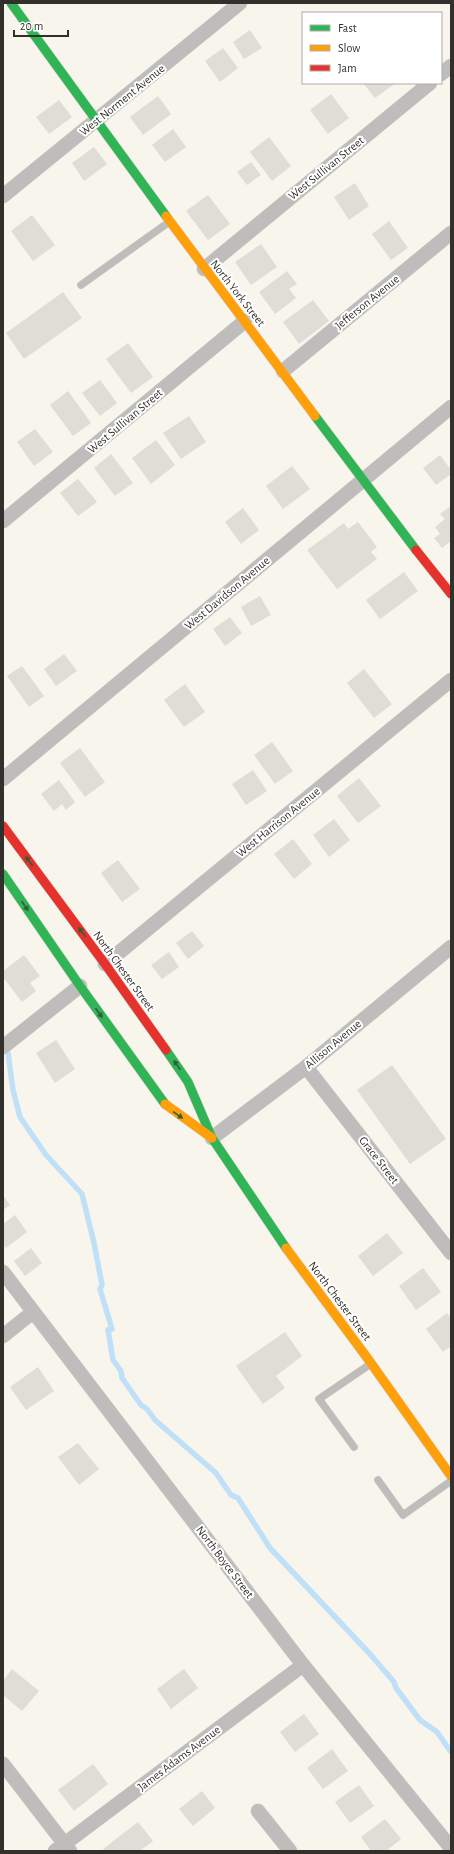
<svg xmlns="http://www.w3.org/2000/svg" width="454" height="1854" viewBox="0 0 454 1854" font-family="'Alegreya Sans',sans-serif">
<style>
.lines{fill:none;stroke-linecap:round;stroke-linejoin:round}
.stream{stroke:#c0e0f8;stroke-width:5.5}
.building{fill:#dfddd6}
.lane-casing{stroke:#d3d1ca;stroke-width:8}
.street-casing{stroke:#d3d1ca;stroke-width:15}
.fast-casing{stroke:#d3d1ca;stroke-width:10}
.slow-casing{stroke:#d3d1ca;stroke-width:10}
.jam-casing{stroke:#d3d1ca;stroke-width:10}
.lane{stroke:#bfbdbb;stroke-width:7}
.street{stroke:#bfbdbb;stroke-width:14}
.fast{stroke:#30b455;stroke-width:9}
.slow{stroke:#ff9f0a;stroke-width:9}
.jam{stroke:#e5322d;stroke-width:9}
.oneway{fill:#315e39}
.labels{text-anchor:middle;stroke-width:4;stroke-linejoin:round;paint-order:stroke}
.street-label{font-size:12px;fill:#31302a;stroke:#fff}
</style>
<rect width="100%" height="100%" fill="#f7f5ec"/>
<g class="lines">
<!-- stream -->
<polyline class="stream" points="8,1053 13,1090 20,1117 46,1155 82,1194 94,1243 102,1285 100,1289 112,1329 108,1330 113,1360 121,1371 122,1378 141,1405 147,1409 155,1420 216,1473 231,1495 238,1498 270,1548 370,1654 394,1682 396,1688 420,1720 437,1732 451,1752"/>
</g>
<!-- building -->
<g class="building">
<polygon points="250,30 262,48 244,59 233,42"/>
<polygon points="223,48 238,68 220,82 205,61"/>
<polygon points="363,83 396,83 375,98"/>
<polygon points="331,94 349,118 328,134 310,110"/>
<polygon points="158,96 171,114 143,135 130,117"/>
<polygon points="59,100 72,117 49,134 36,117"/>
<polygon points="173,129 186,147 165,162 152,145"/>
<polygon points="269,137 291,166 272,181 250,152"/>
<polygon points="94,147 107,164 84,181 72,163"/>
<polygon points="251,162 261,175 247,185 237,172"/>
<polygon points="355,183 369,206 349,220 334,197"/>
<polygon points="208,195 230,224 208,240 186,211"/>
<polygon points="32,215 55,245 33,261 11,231"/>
<polygon points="389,221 408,248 391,260 372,234"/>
<polygon points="261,244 277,267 251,285 235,262"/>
<polygon points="287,271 297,284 289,289 296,298 275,314 259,292"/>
<polygon points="63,292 82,318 24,359 6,333"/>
<polygon points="313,300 329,321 299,344 283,322"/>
<polygon points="128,343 153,377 131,393 106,359"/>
<polygon points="100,380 117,403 100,416 82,393"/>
<polygon points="68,391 91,423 73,436 50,405"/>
<polygon points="189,416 206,442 181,459 163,433"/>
<polygon points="35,429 53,452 34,466 17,442"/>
<polygon points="156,440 175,465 151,484 132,458"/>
<polygon points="111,454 133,483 115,496 94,468"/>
<polygon points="440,455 451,470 451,474 436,485 423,468"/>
<polygon points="292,466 310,489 283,509 266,486"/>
<polygon points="78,479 97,502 78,516 60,493"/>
<polygon points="451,506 451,541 442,548 434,538 440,534 435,527 445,519 440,514"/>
<polygon points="243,508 259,530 241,544 225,522"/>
<polygon points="358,522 377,547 371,552 377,559 337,589 307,550 344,523 348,529"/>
<polygon points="404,572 418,591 380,619 366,600"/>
<polygon points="260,596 271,615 251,626 241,607"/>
<polygon points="230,617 242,633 225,646 213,629"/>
<polygon points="64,654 77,671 56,686 44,669"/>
<polygon points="22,666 44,696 29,707 7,676"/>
<polygon points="364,669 392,704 374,718 347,683"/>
<polygon points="185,684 205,712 184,727 164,700"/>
<polygon points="272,742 293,771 275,784 254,755"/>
<polygon points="80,748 105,782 85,797 60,763"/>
<polygon points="253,770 267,791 246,805 232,784"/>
<polygon points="359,778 381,806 358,823 337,796"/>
<polygon points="59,780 75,802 66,810 62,804 54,811 41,794"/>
<polygon points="334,819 350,840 329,857 313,835"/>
<polygon points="293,839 312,864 294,879 274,854"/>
<polygon points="118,860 140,889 122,902 101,873"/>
<polygon points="192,931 204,946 188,959 176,943"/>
<polygon points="169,952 179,967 162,979 151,965"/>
<polygon points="24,955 40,976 30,983 36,991 22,1002 3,977 3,971"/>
<polygon points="56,1040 75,1069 55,1083 36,1053"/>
<polygon points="392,1065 446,1139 410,1164 357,1090"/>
<polygon points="3,1195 10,1205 3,1210"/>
<polygon points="15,1215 27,1232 6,1248 3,1244 3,1224"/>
<polygon points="387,1233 403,1253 373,1276 358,1256"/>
<polygon points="31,1248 42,1263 25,1276 14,1261"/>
<polygon points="423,1268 441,1292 416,1310 399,1286"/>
<polygon points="447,1313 451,1318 451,1346 443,1352 426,1329"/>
<polygon points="285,1332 302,1356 276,1376 285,1388 263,1404 236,1366"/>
<polygon points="38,1367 54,1391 26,1410 10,1387"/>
<polygon points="78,1443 99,1469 79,1485 58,1457"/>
<polygon points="12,1669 39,1691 22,1711 3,1695 3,1681"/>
<polygon points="184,1669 198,1688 171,1709 157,1689"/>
<polygon points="304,1714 319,1734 295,1752 280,1732"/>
<polygon points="332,1749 348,1771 323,1789 307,1768"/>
<polygon points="93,1764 108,1784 74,1811 58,1790"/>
<polygon points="359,1785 374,1806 350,1823 335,1802"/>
<polygon points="202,1791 215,1808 193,1826 179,1809"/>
<polygon points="385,1819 401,1839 386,1851 371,1851 361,1837"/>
<polygon points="138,1822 153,1841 140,1851 105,1851 103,1849"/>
</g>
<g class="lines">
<!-- lane casing -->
<g class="lane-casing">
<g id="lane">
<polyline points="81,285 169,222"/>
<polyline points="354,1447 319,1399 369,1365"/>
<polyline points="378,1480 403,1515 451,1481"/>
</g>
</g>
<!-- street casing -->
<g class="street-casing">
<g id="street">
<polyline points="441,74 451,66"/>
<polyline points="3,196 240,3"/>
<polyline points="204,269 430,83"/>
<polyline points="283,371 451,233"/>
<polyline points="3,521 245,321"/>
<polyline points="3,779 451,407"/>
<polyline points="105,964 451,680"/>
<polyline points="3,1047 80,986"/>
<polyline points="306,1067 451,1253"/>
<polyline points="212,1138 306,1067 451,947"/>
<polyline points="3,1272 303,1665 451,1848"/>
<polyline points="3,1336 33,1312"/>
<polyline points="3,1764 70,1851"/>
<polyline points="258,1811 290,1851"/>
<polyline points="55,1851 303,1665"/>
</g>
</g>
<!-- fast casing -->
<g class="fast-casing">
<g id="fast">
<polyline points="11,3 166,216"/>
<polyline points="315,416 416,550"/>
<polyline points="3,874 80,986 165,1104"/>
<polyline points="166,1050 188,1082 212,1138 286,1248"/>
</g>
</g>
<!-- slow casing -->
<g class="slow-casing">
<g id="slow">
<polyline points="166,216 315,416"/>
<polyline points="165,1104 212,1138"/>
<polyline points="286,1248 368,1359 451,1476"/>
</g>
</g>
<!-- jam casing -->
<g class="jam-casing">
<g id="jam">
<polyline points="416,550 451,594"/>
<polyline points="3,826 105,964 166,1050"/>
</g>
</g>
<!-- lane -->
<use href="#lane" class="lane"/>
<!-- street -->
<use href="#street" class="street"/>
<!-- fast -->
<use href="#fast" class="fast"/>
<!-- slow -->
<use href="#slow" class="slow"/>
<!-- jam -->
<use href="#jam" class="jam"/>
</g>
<!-- one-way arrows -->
<defs><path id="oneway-solid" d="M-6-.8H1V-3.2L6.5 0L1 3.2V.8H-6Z"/></defs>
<g class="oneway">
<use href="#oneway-solid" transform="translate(29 861) rotate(-127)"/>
<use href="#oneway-solid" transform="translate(25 906) rotate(56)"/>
<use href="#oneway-solid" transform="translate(82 932) rotate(-126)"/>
<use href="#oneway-solid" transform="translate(99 1013) rotate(54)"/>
<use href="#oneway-solid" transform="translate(177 1065) rotate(-125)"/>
<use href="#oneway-solid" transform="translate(178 1115) rotate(34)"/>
</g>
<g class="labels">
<!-- street labels -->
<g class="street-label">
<text transform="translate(122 100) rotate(-39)" y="4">West Norment Avenue</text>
<text transform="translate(326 168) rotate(-39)" y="4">West Sullivan Street</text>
<text transform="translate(238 293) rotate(52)" y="4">North York Street</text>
<text transform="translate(367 302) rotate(-39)" y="4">Jefferson Avenue</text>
<text transform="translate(125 421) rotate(-40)" y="4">West Sullivan Street</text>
<text transform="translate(227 593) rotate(-40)" y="4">West Davidson Avenue</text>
<text transform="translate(278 822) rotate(-39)" y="4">West Harrison Avenue</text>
<text transform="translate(124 971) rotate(54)" y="4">North Chester Street</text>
<text transform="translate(333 1044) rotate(-40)" y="4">Allison Avenue</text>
<text transform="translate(379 1160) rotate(52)" y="4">Grace Street</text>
<text transform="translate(340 1301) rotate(53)" y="4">North Chester Street</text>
<text transform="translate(225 1562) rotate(53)" y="4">North Boyce Street</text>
<text transform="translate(179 1758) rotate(-37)" y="4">James Adams Avenue</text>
</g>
</g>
<!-- border -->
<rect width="454" height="1854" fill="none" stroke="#31302a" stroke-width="8"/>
<!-- legend -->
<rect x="302" y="12" width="140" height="72" fill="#ffffff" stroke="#adacaa"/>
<rect x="310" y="25" width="20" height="6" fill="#30b455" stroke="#adacaa"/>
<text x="338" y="32" font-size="12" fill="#31302a">Fast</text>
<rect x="310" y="45" width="20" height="6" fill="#ff9f0a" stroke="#adacaa"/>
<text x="338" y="52" font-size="12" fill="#31302a">Slow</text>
<rect x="310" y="65" width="20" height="6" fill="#e5322d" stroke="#adacaa"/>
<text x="338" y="72" font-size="12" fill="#31302a">Jam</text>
<!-- scale -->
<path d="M14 30v6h54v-6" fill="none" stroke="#31302a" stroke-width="2"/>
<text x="20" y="30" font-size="12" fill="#31302a" stroke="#ffffff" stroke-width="3" paint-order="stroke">20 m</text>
</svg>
